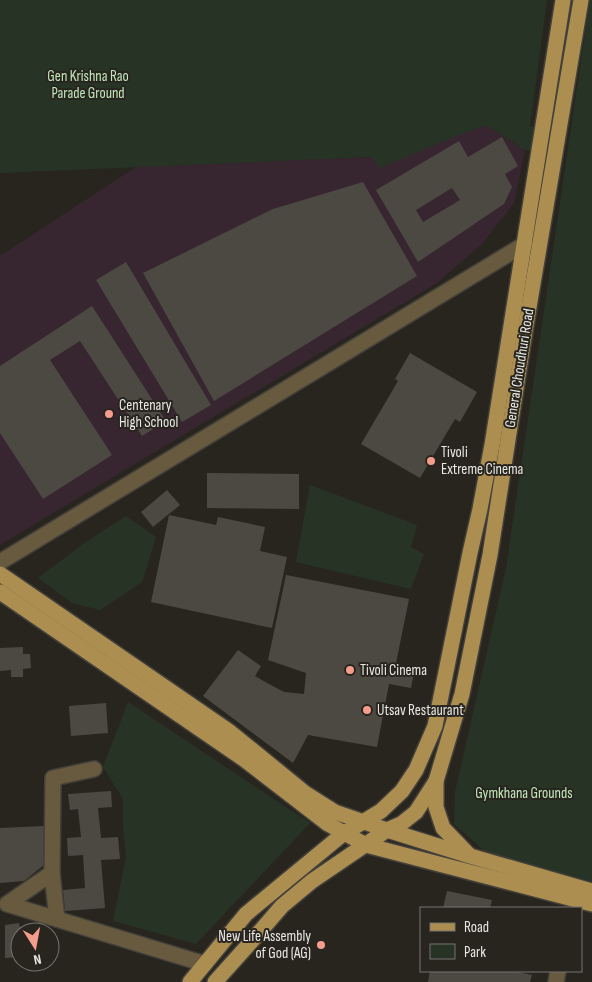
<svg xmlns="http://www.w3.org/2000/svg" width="592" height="982" viewBox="0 0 592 982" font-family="'Sofia Sans Condensed',sans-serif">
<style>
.education{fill:#372630}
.green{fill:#273425}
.building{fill:#4c4943;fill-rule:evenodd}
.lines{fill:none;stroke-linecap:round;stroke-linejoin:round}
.minor-casing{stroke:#43403b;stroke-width:18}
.major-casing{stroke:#43403b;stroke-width:18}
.minor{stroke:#685a3e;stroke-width:15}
.major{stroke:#ac8e51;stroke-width:15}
.poi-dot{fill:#f49d8d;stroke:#28251f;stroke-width:2}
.labels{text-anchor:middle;stroke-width:4;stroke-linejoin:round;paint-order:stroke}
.park-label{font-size:15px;fill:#c1e8bb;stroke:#28251f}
.street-label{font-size:15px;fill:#eae8e4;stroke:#28251f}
.poi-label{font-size:15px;fill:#eae8e4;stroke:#28251f;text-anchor:start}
</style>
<rect width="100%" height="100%" fill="#28251f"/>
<!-- education -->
<polygon class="education" points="486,125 525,150 514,203 482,244 437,283 0,545 0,256 136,167 373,157 449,138"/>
<!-- green -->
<g class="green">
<polygon points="0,0 547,0 530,126 538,128 534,151 525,150 486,125 449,139 380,168 372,157 0,173"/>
<polygon points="590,0 592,0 592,882 487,853 454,824 455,792 506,568"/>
<polygon points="310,485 417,525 411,547 424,554 411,589 296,562"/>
<polygon points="126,516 156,537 142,582 100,610 72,603 38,578 86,542"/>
<polygon points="128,702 310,823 196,944 113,921 126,857 123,827 123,799 103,767"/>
</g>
<!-- building -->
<g class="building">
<path d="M502,137l16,29 -13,8 7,13 -8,17 -86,58 -42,-72 83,-49 9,16zM452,188l8,12 -37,22 -7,-12z"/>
<polygon points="363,182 417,276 214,401 143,273 273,209"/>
<polygon points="126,262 211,405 182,422 96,280"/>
<polygon points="92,306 166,421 142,436 80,341 50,360 112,455 43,499 0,433 0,366"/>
<polygon points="410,353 477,392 460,422 455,419 420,478 361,444 398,381 395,379"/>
<polygon points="207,473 299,474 299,509 207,508"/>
<polygon points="167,490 180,505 153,527 141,512"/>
<polygon points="169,515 216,525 218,517 265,527 260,551 287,557 272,628 151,602"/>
<polygon points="286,575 409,599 395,668 414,672 411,688 389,684 377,747 308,735 293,763 203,696 238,650 261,666 255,676 269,684 284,692 304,694 306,673 268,660"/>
<polygon points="23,647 23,654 30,654 31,668 23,669 23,677 11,677 11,670 0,671 0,648"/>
<polygon points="106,703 108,733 71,736 69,706"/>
<polygon points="111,791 112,807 98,808 101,838 118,837 120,859 101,860 105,908 65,911 63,890 85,888 83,855 68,856 67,838 81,837 78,809 70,810 68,794"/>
<polygon points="44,826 44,865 24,881 0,883 0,828"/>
<polygon points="447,891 492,900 490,908 443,908"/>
<polygon points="19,923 21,932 20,932 20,957 5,958 5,925"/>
<polygon points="430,971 513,971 532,975 530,982 428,982"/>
</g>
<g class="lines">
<!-- minor casing -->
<g class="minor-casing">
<g id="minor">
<polyline points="0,562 525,244"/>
<polyline points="94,769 53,778 52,873 7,904 205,964"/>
<polyline points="52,873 57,919"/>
<polyline points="556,982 558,971"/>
</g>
</g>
<!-- major casing -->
<g class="major-casing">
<g id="major">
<polyline points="0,574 230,732 305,793 335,812 387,830 470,856 592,891"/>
<polyline points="0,592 245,760 328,824 366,845 592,904"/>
<polyline points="436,781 436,807 443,828 469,855"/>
<polyline points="190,982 246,914 343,834 381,811 402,791 416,770 435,726 470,553 480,509 492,445 563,0"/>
<polyline points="215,982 250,943 282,906 312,881 387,830 401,824 416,812 436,781 462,694 490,555 525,331 581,0"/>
</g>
</g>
<!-- minor -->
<use href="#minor" class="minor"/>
<!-- major -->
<use href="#major" class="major"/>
</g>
<!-- markers -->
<g class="poi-dot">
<circle cx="109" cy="414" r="5"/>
<circle cx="431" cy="461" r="5"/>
<circle cx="350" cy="670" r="5"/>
<circle cx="367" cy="710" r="5"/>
<circle cx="321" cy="945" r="5"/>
</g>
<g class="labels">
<!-- park labels -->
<g class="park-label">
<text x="88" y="81">Gen Krishna Rao<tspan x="88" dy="17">Parade Ground</tspan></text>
<text x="524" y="798">Gymkhana Grounds</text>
</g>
<!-- street labels -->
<g class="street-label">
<text transform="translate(519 368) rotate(-81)" y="5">General Choudhuri Road</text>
</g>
<!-- poi labels -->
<g class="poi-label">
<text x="119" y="410">Centenary<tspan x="119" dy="17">High School</tspan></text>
<text x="441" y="457">Tivoli<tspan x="441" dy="17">Extreme Cinema</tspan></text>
<text x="360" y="675">Tivoli Cinema</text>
<text x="377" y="715">Utsav Restaurant</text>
<text x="311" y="941" text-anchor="end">New Life Assembly<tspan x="311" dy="17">of God (AG)</tspan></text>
</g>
</g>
<!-- legend -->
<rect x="420" y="907" width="162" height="65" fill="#28251f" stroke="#76736e"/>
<rect x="430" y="923" width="25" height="8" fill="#ac8e51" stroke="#76736e"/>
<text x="464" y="932" font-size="15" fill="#eae8e4">Road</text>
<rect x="430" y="944" width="25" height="15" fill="#273425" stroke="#76736e"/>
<text x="464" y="957" font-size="15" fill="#eae8e4">Park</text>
<!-- north arrow -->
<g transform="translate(35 947) rotate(169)"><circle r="24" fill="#28251f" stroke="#76736e"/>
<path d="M0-4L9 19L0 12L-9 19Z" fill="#f49d8d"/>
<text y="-8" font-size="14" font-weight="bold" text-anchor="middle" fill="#eae8e4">N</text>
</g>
</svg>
